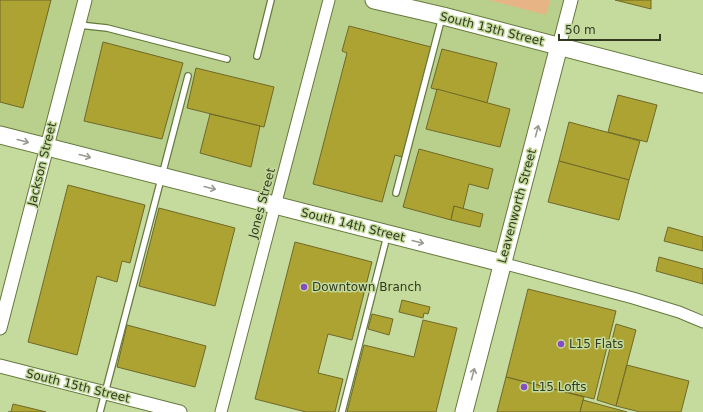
<svg xmlns="http://www.w3.org/2000/svg" width="703" height="412" viewBox="0 0 703 412" font-family="'DejaVu Sans',sans-serif">
<style>
.built{fill:#b8d08c}
.green{fill:#e7b485}
.building{fill:#ada333;stroke:#6f6928}
.lines{fill:none;stroke-linecap:round;stroke-linejoin:round}
.service-casing{stroke:#66793e;stroke-width:8}
.minor-casing{stroke:#66793e;stroke-width:13}
.tertiary-casing{stroke:#66793e;stroke-width:15}
.primary-casing{stroke:#66793e;stroke-width:19}
.service{stroke:#fff;stroke-width:5.5}
.minor{stroke:#fff;stroke-width:11}
.tertiary{stroke:#fff;stroke-width:13}
.primary{stroke:#fff;stroke-width:17}
.oneway{stroke:#989c90}
.poi-dot{fill:#874cc2;stroke:#c5db9d;stroke-width:1.5}
.labels{text-anchor:middle;stroke-width:3;stroke-linejoin:round;paint-order:stroke}
.street-label{font-size:12px;fill:#313a21;stroke:#c5db9d}
.poi-label{font-size:12px;fill:#313a21;stroke:#c5db9d;text-anchor:start}
</style>
<rect width="100%" height="100%" fill="#c5db9d"/>
<!-- built -->
<polygon class="built" points="0,0 571,0 502,263 0,135"/>
<!-- green -->
<polygon class="green" points="489,0 550,0 546,15"/>
<!-- building -->
<g class="building">
<polygon points="0,0 51,0 23,108 0,102"/>
<polygon points="615,0 651,0 651,9"/>
<polygon points="349,26 431,47 402,157 395,155 382,202 313,184 347,53 342,51"/>
<polygon points="103,42 183,63 162,139 84,121"/>
<polygon points="442,49 497,63 487,103 431,88"/>
<polygon points="196,68 274,87 264,127 187,108"/>
<polygon points="437,89 510,109 500,147 426,129"/>
<polygon points="618,95 657,105 647,142 608,132"/>
<polygon points="210,114 260,126 251,167 200,153"/>
<polygon points="569,122 640,141 629,180 559,161"/>
<polygon points="419,149 493,169 488,189 469,184 463,209 454,206 451,220 403,207"/>
<polygon points="559,161 629,180 619,220 548,202"/>
<polygon points="68,185 145,205 130,263 122,261 117,282 97,276 77,355 28,342"/>
<polygon points="454,206 483,214 480,227 451,220"/>
<polygon points="159,208 235,228 215,306 139,286"/>
<polygon points="668,227 703,237 703,251 664,241"/>
<polygon points="295,242 372,262 352,340 328,334 318,373 343,379 335,412 306,412 255,399"/>
<polygon points="659,257 703,269 703,284 656,271"/>
<polygon points="528,289 616,311 594,399 506,377"/>
<polygon points="402,300 430,307 428,314 424,313 423,318 399,312"/>
<polygon points="372,314 393,319 389,335 368,329"/>
<polygon points="423,320 457,328 436,412 347,412 364,345 414,357"/>
<polygon points="616,324 636,330 616,406 597,400"/>
<polygon points="127,325 206,346 195,387 117,367"/>
<polygon points="627,365 689,381 681,412 640,412 616,406"/>
<polygon points="506,377 584,397 580,412 497,412"/>
<polygon points="583,400 627,412 580,412"/>
<polygon points="13,404 30,408 46,412 8,412 11,412"/>
</g>
<g class="lines">
<!-- service casing -->
<g class="service-casing">
<g id="service">
<polyline points="79,25 107,28 227,59"/>
<polyline points="257,56 271,0"/>
<polyline points="396,193 442,17"/>
<polyline points="100,412 188,76"/>
<polyline points="342,412 387,236"/>
</g>
</g>
<!-- minor casing -->
<g class="minor-casing">
<g id="minor">
<polyline points="502,263 633,298 679,312 703,322"/>
<polyline points="221,412 329,0"/>
</g>
</g>
<!-- tertiary casing -->
<g class="tertiary-casing">
<g id="tertiary">
<polyline points="559,46 571,0"/>
<polyline points="0,328 85,0"/>
<polyline points="0,366 180,412"/>
</g>
</g>
<!-- primary casing -->
<g class="primary-casing">
<g id="primary">
<polyline points="374,0 443,16 703,84"/>
<polyline points="0,135 502,263"/>
<polyline points="464,412 559,46"/>
</g>
</g>
<!-- service -->
<use href="#service" class="service"/>
<!-- minor -->
<use href="#minor" class="minor"/>
<!-- tertiary -->
<use href="#tertiary" class="tertiary"/>
<!-- primary -->
<use href="#primary" class="primary"/>
</g>
<!-- one-way arrows -->
<defs><path id="oneway-shaft" d="M-6 0H5M1.5-3L5.5 0L1.5 3" fill="none" stroke-width="1.6" stroke-linecap="round" stroke-linejoin="round"/></defs>
<g class="oneway">
<use href="#oneway-shaft" transform="translate(537 131) rotate(-75)"/>
<use href="#oneway-shaft" transform="translate(23 141) rotate(15)"/>
<use href="#oneway-shaft" transform="translate(85 156) rotate(15)"/>
<use href="#oneway-shaft" transform="translate(210 188) rotate(14)"/>
<use href="#oneway-shaft" transform="translate(418 242) rotate(14)"/>
<use href="#oneway-shaft" transform="translate(473 374) rotate(-75)"/>
</g>
<!-- markers -->
<g class="poi-dot">
<circle cx="304" cy="287" r="4"/>
<circle cx="561" cy="344" r="4"/>
<circle cx="524" cy="387" r="4"/>
</g>
<g class="labels">
<!-- street labels -->
<g class="street-label">
<text transform="translate(492 29) rotate(14)" y="4">South 13th Street</text>
<text transform="translate(42 164) rotate(-76)" y="4">Jackson Street</text>
<text transform="translate(262 203) rotate(-75)" y="4">Jones Street</text>
<text transform="translate(517 206) rotate(-75)" y="4">Leavenworth Street</text>
<text transform="translate(353 225) rotate(14)" y="4">South 14th Street</text>
<text transform="translate(78 386) rotate(14)" y="4">South 15th Street</text>
</g>
<!-- poi labels -->
<g class="poi-label">
<text x="312" y="291">Downtown Branch</text>
<text x="569" y="348">L15 Flats</text>
<text x="532" y="391">L15 Lofts</text>
</g>
</g>
<!-- scale -->
<path d="M559 34v6h101v-6" fill="none" stroke="#313a21" stroke-width="2"/>
<text x="565" y="34" font-size="12" fill="#313a21" stroke="#c5db9d" stroke-width="3" paint-order="stroke">50 m</text>
</svg>
